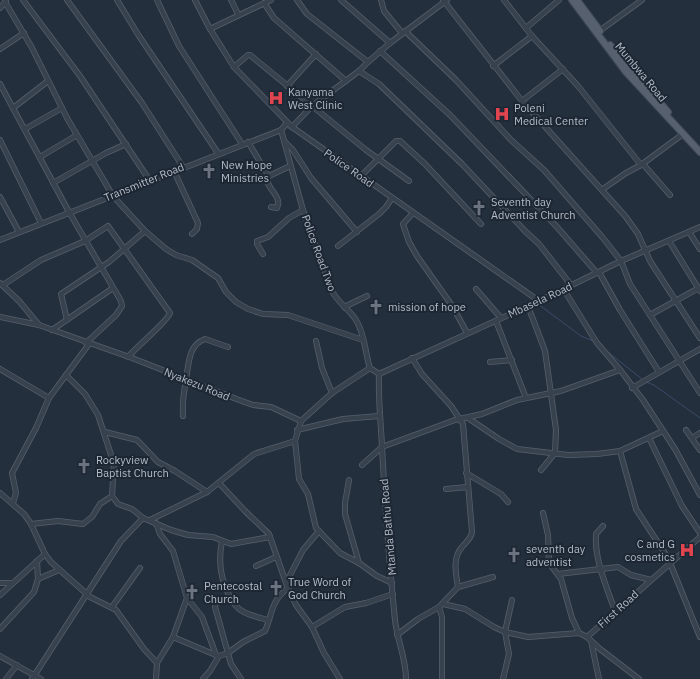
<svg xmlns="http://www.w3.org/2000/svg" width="700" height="679" viewBox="0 0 700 679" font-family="'IBM Plex Sans',sans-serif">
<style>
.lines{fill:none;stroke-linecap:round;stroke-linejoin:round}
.stream{stroke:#394c67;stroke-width:1}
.minor-casing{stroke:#565f6c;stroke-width:6}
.major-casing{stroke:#414a57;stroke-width:8}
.minor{stroke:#38414e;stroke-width:4.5}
.major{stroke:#56606e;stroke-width:6}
.labels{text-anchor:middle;stroke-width:4;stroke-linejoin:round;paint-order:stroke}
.street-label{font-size:11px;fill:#b4bcc9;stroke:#1d2633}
.poi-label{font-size:11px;fill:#b4bcc9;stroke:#1d2633;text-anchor:start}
</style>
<rect width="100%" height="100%" fill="#242f3e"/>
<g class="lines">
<!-- stream -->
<g class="stream">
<polyline points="286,127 292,130"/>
<polyline points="337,162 376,189"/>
<polyline points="538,304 581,336 593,341"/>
<polyline points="608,352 643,380"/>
<polyline points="646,382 654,385 700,418"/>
</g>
<!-- minor casing -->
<g class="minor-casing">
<g id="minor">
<polyline points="23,0 80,76 150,181"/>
<polyline points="67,0 142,103 183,167"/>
<polyline points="117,0 139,36 218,153"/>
<polyline points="157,0 179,46 242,144"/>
<polyline points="195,0 210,29 234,67 292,127 539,301"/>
<polyline points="231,0 238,14"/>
<polyline points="341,0 390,43 368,62"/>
<polyline points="381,0 384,11 402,33"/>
<polyline points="443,0 522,101 626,217 638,234 650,261 700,338"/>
<polyline points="504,0 532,36 578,86 641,165 683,134"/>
<polyline points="5,2 31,46 67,118 113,196 145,231 166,249 176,255 192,260 218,278 226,292 236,302 248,309 263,314 288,315 363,340"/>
<polyline points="264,3 274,18 346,81"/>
<polyline points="0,8 6,1"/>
<polyline points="526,28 559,0"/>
<polyline points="210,29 271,0"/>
<polyline points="405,31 456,80 511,140 544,170 603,238 621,261 630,284 700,393"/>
<polyline points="598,32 642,0"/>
<polyline points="390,43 447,0"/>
<polyline points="0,49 24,33"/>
<polyline points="380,51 450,115 557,227 597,273"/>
<polyline points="493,66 532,36"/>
<polyline points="234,67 248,55 250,55 366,150 409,181"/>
<polyline points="359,71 379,84 462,164 525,231 539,244 571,285"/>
<polyline points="0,84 69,212 121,301 122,306 116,315 86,343"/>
<polyline points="287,86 316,54"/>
<polyline points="522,101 563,69"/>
<polyline points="13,108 48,81"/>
<polyline points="292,127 312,106 359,71 368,62 307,14 297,0"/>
<polyline points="25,129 62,108"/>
<path d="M281,130l22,80 29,81c6,12 17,18 24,29 9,14 9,33 14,48"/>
<polyline points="0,140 41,223"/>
<polyline points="248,142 268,175"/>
<polyline points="285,142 293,150 311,178 357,232"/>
<polyline points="40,157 77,135"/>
<polyline points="643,164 670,195"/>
<polyline points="174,171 198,223 197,229 192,234"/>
<polyline points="361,176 396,141 400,141 424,163 481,224"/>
<polyline points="53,183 106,153 126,144"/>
<polyline points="603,189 626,173 641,165"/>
<polyline points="0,197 19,232"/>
<path d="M271,207l6,1c6,-12 -12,-20 -10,-31l23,-11"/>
<polyline points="413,213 403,224 409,242 417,256 453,307 467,333"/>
<polyline points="689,232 700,249"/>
<polyline points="0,240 281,130 287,123"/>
<polyline points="669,241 700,291"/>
<polyline points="338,246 379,214 386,207 392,198"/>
<polyline points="263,254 257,244 257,241 268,237 289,218 303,210"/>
<polyline points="599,272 620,310 659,372"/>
<polyline points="0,283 19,301 39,325"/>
<path d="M3,285l38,-25 44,-19 23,-15 62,87c-2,8 -34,34 -42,44"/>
<polyline points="476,289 501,318"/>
<polyline points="564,290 597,343 621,371 643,400 675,449 700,495"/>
<polyline points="528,306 545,351 556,430 555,453 541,470"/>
<polyline points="344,307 367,296"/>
<polyline points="650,315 699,288"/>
<polyline points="0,317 39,325 132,358 239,400 253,405 271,407 301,421 332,393 370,368"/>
<polyline points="67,320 61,294 109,262 145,231"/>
<polyline points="496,321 526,398"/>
<polyline points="52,330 113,288"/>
<polyline points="316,341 322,368 332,393"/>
<path d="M412,358l10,16 29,32 12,18 9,108c-1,7 -6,10 -10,15 -10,11 -6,27 -4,40"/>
<polyline points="490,362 512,360"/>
<polyline points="370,368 379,374"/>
<polyline points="0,369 49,398"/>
<polyline points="379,374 539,301 621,261 700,227"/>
<path d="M379,374c-1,26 2,48 3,73 3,57 7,115 13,173 2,20 11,38 11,59"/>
<polyline points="66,375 85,394 98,415 114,464 112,496 118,504 132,509 143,518 171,530 188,535 213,537 231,544 270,537"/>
<polyline points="632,388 700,349"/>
<path d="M183,416c-1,-17 1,-22 3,-37 3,-15 2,-34 19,-40l23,8"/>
<polyline points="468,418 499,439 517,449 568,455 597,454 620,451"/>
<polyline points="301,421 295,441 298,469 299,479 308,494 316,528 340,553 359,563 377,576 392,583"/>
<polyline points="297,430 343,419 379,416"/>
<polyline points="686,430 700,450"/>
<polyline points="663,431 620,451 636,509 668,558 700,637"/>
<polyline points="105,432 137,440 158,462 175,471 207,492"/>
<polyline points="649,438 682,506 700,533"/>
<polyline points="692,438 700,433"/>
<polyline points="362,465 382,447 455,420 482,414 517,400 561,391 620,370"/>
<polyline points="466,473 501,494 508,502"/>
<polyline points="349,480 345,503 345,514 359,563"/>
<polyline points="219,483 245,511 269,534 286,583 296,605 312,627 324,653 340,679"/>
<polyline points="446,489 468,487"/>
<polyline points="0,493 24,514 31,524 45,554 51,562 90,597 116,610 144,649 157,663"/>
<polyline points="13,503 16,493 12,473 36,428 49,398 89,344"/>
<polyline points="543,513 548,535 549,563 561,579 572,618 579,633"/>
<polyline points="150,520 207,492 254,454 295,441"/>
<polyline points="156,523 160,534 173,551 187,598 202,617 216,655"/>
<polyline points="31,524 58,521 83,524 92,517 100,504 112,496"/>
<path d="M603,526l-7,8c-2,25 11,54 19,77"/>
<path d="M222,541c-3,15 -3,27 2,42 10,28 17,30 44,37"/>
<polyline points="256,566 276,557"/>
<polyline points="558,574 618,567 631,575 651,580"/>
<polyline points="38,579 59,570"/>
<polyline points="0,583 12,583"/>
<polyline points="286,583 303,550 319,531"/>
<polyline points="0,595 45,554"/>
<polyline points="229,597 216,602 215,607 231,664 241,679"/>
<polyline points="443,604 465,609 494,627 505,632 528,637 579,633 587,637"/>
<polyline points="112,607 140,568"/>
<polyline points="439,607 442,617 442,679"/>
<polyline points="312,627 345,607 366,603 393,594"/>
<polyline points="0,629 34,592 38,579 37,561"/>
<polyline points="397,635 418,619 439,607 458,587 493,577"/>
<polyline points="173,637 218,656"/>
<polyline points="591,641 599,679"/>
<polyline points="0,656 41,679"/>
<polyline points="6,679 17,665"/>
<polyline points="32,679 121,541 143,518"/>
<polyline points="156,679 157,663 173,637 187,598"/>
<path d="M203,679l7,-8 9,-15 9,-3 15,-11 22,-11c8,-18 5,-29 23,-43"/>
<polyline points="503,679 509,654 505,632 512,600"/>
<polyline points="639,679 600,649 587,637 700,537"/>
</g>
</g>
<!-- major casing -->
<g class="major-casing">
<g id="major">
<polyline points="572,0 626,72 700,152"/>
<polyline points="577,0 600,31"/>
<polyline points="610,45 668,112"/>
</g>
</g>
<!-- minor -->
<use href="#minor" class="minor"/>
<!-- major -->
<use href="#major" class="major"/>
</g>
<!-- icons -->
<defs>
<g id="hospital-bare" transform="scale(1.2)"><path d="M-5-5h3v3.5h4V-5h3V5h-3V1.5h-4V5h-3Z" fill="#e0444e" stroke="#1d2633" stroke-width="2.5" paint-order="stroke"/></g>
<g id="church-bare" transform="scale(1.2)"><path d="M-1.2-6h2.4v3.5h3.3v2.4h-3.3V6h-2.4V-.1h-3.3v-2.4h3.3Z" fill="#6b7280" stroke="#1d2633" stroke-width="2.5" paint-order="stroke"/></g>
</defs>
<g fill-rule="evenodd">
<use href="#hospital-bare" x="276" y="98"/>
<use href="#hospital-bare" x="502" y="114"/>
<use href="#church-bare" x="209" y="171"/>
<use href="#church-bare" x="479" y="208"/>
<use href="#church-bare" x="376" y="307"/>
<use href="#church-bare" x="84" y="466"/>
<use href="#hospital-bare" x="687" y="550"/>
<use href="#church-bare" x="514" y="555"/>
<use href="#church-bare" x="276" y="588"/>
<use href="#church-bare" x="192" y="592"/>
</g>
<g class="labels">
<!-- street labels -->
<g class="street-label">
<text transform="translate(641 72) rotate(50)" y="4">Mumbwa Road</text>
<text transform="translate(349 168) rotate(35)" y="4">Police Road</text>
<text transform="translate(144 182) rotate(-22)" y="4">Transmitter Road</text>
<text transform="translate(319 253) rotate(70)" y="4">Police Road Two</text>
<text transform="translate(540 300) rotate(-25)" y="4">Mbasela Road</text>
<text transform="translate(197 384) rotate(22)" y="4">Nyakezu Road</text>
<text transform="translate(388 527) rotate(-95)" y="4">Mtanda Bathu Road</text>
<text transform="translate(618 609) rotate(-42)" y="4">First Road</text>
</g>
<!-- poi labels -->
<g class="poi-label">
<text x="288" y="96">Kanyama<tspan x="288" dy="13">West Clinic</tspan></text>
<text x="514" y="112">Poleni<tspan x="514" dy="13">Medical Center</tspan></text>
<text x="221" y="169">New Hope<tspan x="221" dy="13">Ministries</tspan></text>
<text x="491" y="206">Seventh day<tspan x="491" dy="13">Adventist Church</tspan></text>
<text x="388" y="311">mission of hope</text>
<text x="96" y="464">Rockyview<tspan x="96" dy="13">Baptist Church</tspan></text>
<text x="675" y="548" text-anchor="end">C and G<tspan x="675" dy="13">cosmetics</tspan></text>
<text x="526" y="553">seventh day<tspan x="526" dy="13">adventist</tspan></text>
<text x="288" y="586">True Word of<tspan x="288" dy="13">God Church</tspan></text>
<text x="204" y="590">Pentecostal<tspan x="204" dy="13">Church</tspan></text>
</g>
</g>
</svg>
